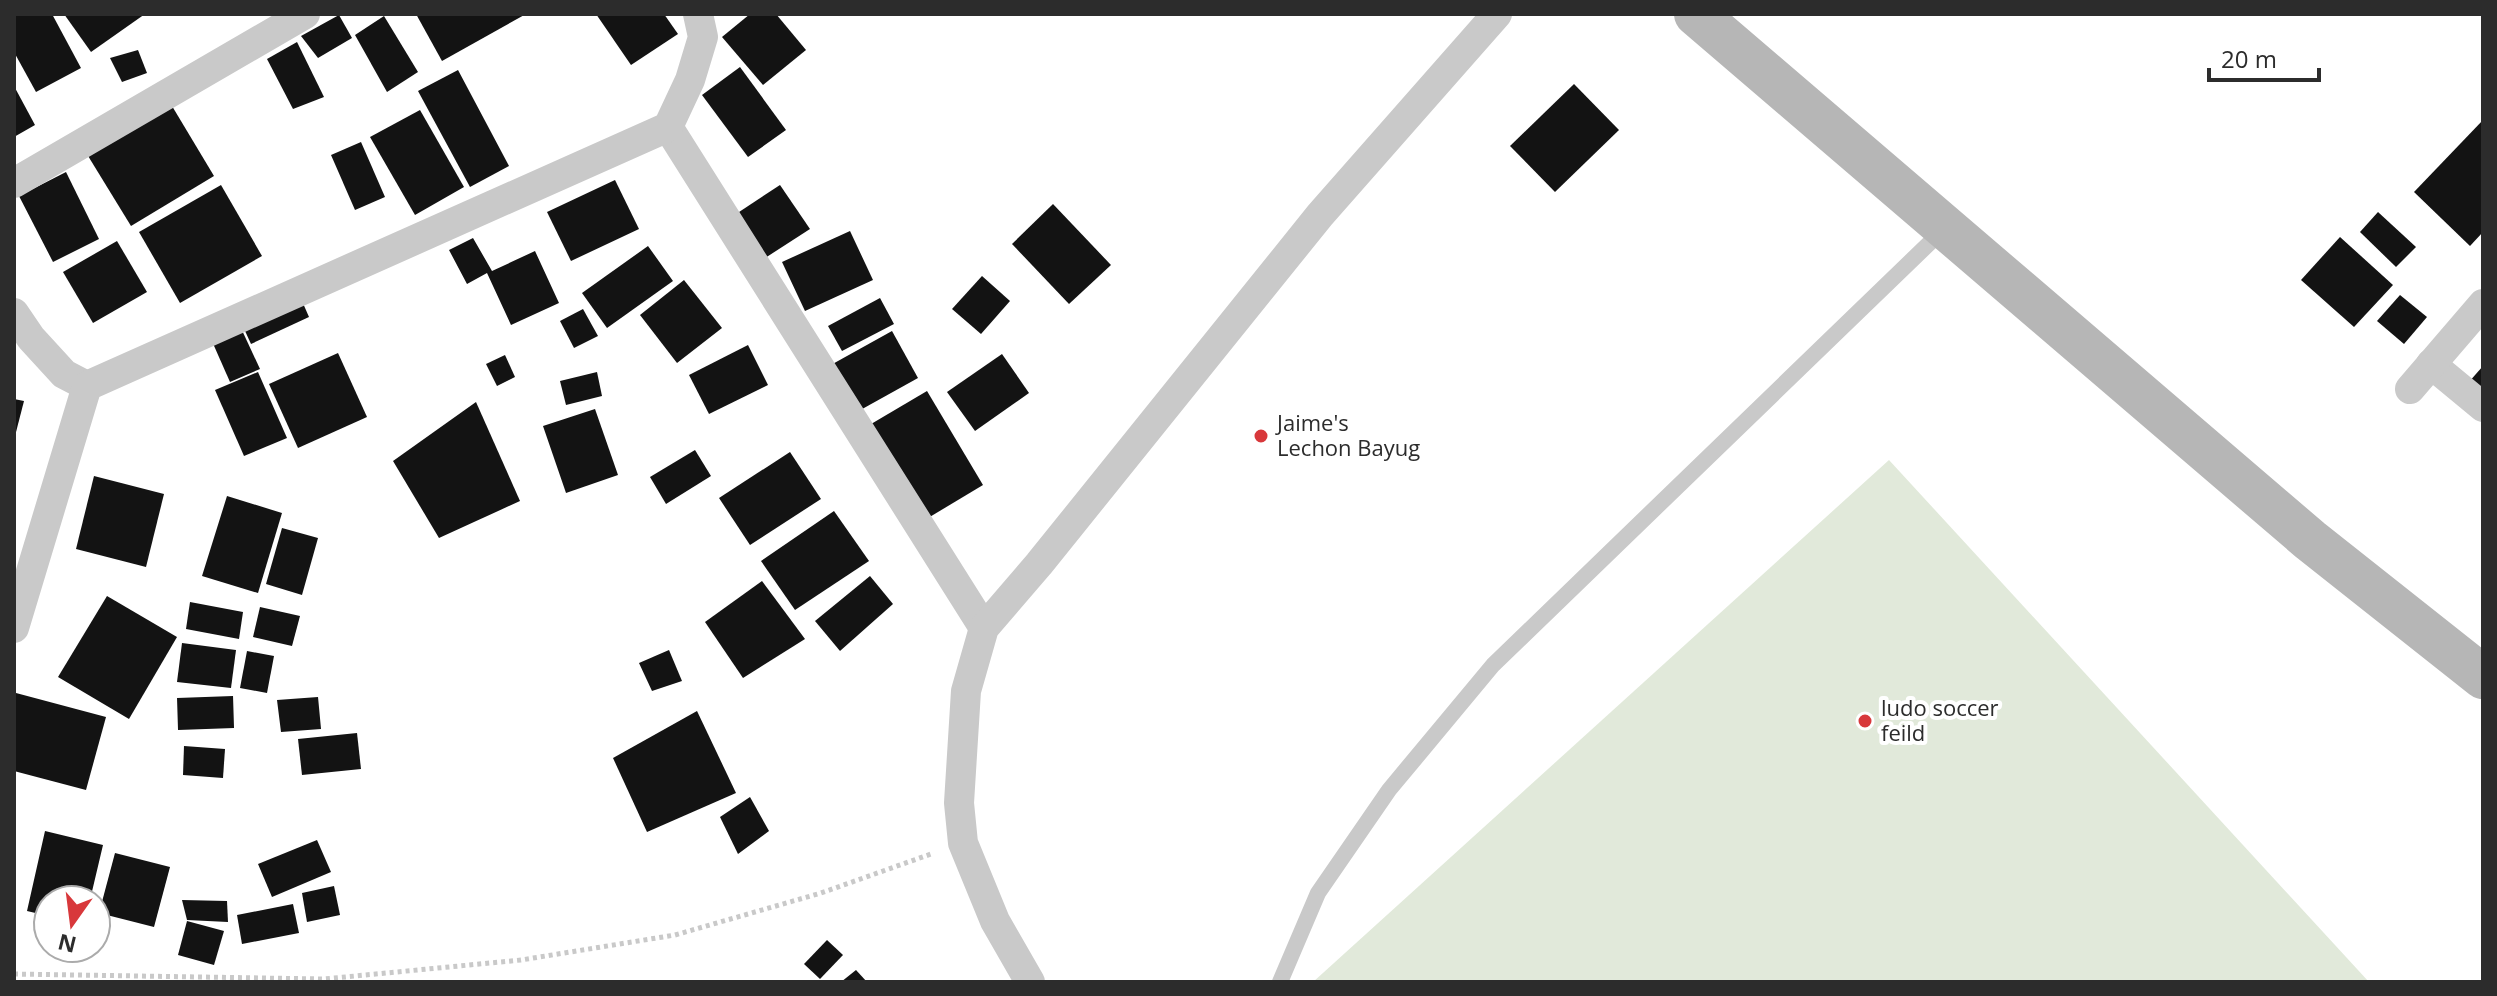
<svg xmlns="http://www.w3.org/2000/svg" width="2497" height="996" viewBox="0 0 2497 996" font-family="'Open Sans',sans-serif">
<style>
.green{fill:#e1e9da}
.building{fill:#131313}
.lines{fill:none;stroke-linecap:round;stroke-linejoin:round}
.path{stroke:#c9c9c9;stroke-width:5;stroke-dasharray:4 4;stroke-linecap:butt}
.lane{stroke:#c9c9c9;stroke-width:16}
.street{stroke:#c9c9c9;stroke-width:30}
.secondary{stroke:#b6b6b6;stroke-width:44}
.poi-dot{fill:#d8383b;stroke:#fff;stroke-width:3}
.labels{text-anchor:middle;stroke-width:8;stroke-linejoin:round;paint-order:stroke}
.poi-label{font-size:22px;fill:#2c2c2c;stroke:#fff;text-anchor:start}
</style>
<rect width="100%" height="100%" fill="#fff"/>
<!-- green -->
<polygon class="green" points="1889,460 2369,982 1313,982"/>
<!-- building -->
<g class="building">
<polygon points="17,14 52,14 81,68 36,92 14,52 14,15"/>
<polygon points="64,14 145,14 91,52"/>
<polygon points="416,14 526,14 442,61"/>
<polygon points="596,14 664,14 678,34 631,65"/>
<polygon points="750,14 776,14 806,50 763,85 722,37"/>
<polygon points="339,15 352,38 318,58 301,36"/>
<polygon points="384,16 418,72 387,92 355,35"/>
<polygon points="297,42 324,97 293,109 267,59"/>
<polygon points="138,50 147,73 122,82 110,58"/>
<polygon points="740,67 786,130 748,157 702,95"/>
<polygon points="458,70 509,166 470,187 418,91"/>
<polygon points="1574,84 1619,130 1555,192 1510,146"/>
<polygon points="14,86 35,125 14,137"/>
<polygon points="169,101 214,176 131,226 85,151"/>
<polygon points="420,110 464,187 415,215 370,137"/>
<polygon points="2483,120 2483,232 2470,246 2414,192"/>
<polygon points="361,142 385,197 355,210 331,155"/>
<polygon points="66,172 99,239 53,262 19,196"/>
<polygon points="615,180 639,229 571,261 547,212"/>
<polygon points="221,185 262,256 180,303 139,232"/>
<polygon points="780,185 810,229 762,260 733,216"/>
<polygon points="1053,204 1111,265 1069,304 1012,244"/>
<polygon points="2378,212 2416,247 2396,267 2360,232"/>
<polygon points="850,231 873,280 805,311 782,262"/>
<polygon points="2340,237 2393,285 2354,327 2301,280"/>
<polygon points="473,238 492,271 535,251 559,303 511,325 487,273 467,284 449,250"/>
<polygon points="117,241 147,292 93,323 63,272"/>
<polygon points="648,246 673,281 607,328 582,293"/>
<polygon points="982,276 1010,301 981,334 952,309"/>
<polygon points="684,280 722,328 677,363 640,315"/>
<polygon points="299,294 309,317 251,344 240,320"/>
<polygon points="2400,295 2427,317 2404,344 2377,321"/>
<polygon points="880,298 894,324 842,351 828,326"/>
<polygon points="583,309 598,336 574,348 560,321"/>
<polygon points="240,326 260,369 230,382 211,339"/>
<polygon points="892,331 918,378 855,413 829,366"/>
<polygon points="748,345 768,385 709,414 689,375"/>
<polygon points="338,353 367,417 298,448 269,384"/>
<polygon points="1002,354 1029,393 975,431 947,392"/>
<polygon points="505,355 515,377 497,386 486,364"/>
<polygon points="2483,366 2483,396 2468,383"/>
<polygon points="258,372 287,438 244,456 215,390"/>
<polygon points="597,372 602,396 566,405 560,381"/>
<polygon points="927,391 983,485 923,521 866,427"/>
<polygon points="14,399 24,401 15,436 14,436"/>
<polygon points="476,402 520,501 439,538 393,461"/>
<polygon points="595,409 618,475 566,493 543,426"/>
<polygon points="695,450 711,476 666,504 650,477"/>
<polygon points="790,452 821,499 750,545 719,498"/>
<polygon points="94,476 164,494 146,567 76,549"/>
<polygon points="227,496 282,513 258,593 202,576"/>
<polygon points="834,511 869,561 795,610 761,561"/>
<polygon points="282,528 318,538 302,595 266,584"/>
<polygon points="870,576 893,604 840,651 815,621"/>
<polygon points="762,581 805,639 743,678 705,622"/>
<polygon points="107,596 177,637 129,719 58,677"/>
<polygon points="190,602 243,612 239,639 186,629"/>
<polygon points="260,607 300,616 292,646 253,637"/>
<polygon points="182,643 236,650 231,688 177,682"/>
<polygon points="669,650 682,681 652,691 639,663"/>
<polygon points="247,651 274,656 267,693 240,688"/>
<polygon points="16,693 106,717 86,790 14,771 14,702"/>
<polygon points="233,696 234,728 178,730 177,698"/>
<polygon points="318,697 321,729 281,732 277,700"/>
<polygon points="697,711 736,793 647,832 613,758"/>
<polygon points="357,733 361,769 302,775 298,739"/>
<polygon points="184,746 225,749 223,778 183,775"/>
<polygon points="750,797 769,831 738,854 720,817"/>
<polygon points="45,831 103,845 90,900 48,900 48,916 27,911"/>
<polygon points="317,840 331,872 272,897 258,864"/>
<polygon points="115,853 170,867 154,927 99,913"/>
<polygon points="334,886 340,915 307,922 302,893"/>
<polygon points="182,900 227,901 228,922 187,920"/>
<polygon points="293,904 299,933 242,944 237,915"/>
<polygon points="187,921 224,931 214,965 178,955"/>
<polygon points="827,940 843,955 820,979 804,964"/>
<polygon points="856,970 867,982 841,982"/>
</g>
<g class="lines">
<!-- path -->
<polyline class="path" points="14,974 324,979 521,960 675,935 821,893 931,854"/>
<!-- lane -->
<polyline class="lane" points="1280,982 1318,893 1389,790 1493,665 1944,229"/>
<!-- street -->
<g class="street">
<polyline points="668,127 984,628"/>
<polyline points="14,183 305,14"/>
<polyline points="14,313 31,338 64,374 87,386"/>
<polyline points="2431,364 2483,407"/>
<polyline points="2410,389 2483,304"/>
<polyline points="14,628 87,386 668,127 690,80 703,37 698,14"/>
<polyline points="1030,982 995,921 963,843 959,803 966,691 984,628 1039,564 1320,215 1497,14"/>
</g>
<!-- secondary -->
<polyline class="secondary" points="1696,14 2310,540 2483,677"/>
</g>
<!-- markers -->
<g class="poi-dot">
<circle cx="1261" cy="436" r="8"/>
<circle cx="1865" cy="721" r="8"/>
</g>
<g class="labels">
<!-- poi labels -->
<g class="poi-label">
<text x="1277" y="431">Jaime's<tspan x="1277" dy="25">Lechon Bayug</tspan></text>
<text x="1881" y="716">ludo soccer<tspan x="1881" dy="25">feild</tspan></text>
</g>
</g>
<!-- border -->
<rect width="2497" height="996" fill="none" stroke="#2c2c2c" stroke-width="32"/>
<!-- north arrow -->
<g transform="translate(72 924) rotate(194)"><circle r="38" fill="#ffffff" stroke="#ababab" stroke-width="2"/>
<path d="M0-6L14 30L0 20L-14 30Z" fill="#d8383b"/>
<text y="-12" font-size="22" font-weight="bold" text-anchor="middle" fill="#2c2c2c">N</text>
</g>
<!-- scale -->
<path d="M2209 68v12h110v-12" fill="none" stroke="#2c2c2c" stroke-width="4"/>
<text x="2221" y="68" font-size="24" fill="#2c2c2c" stroke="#ffffff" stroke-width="6" paint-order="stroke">20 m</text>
</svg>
